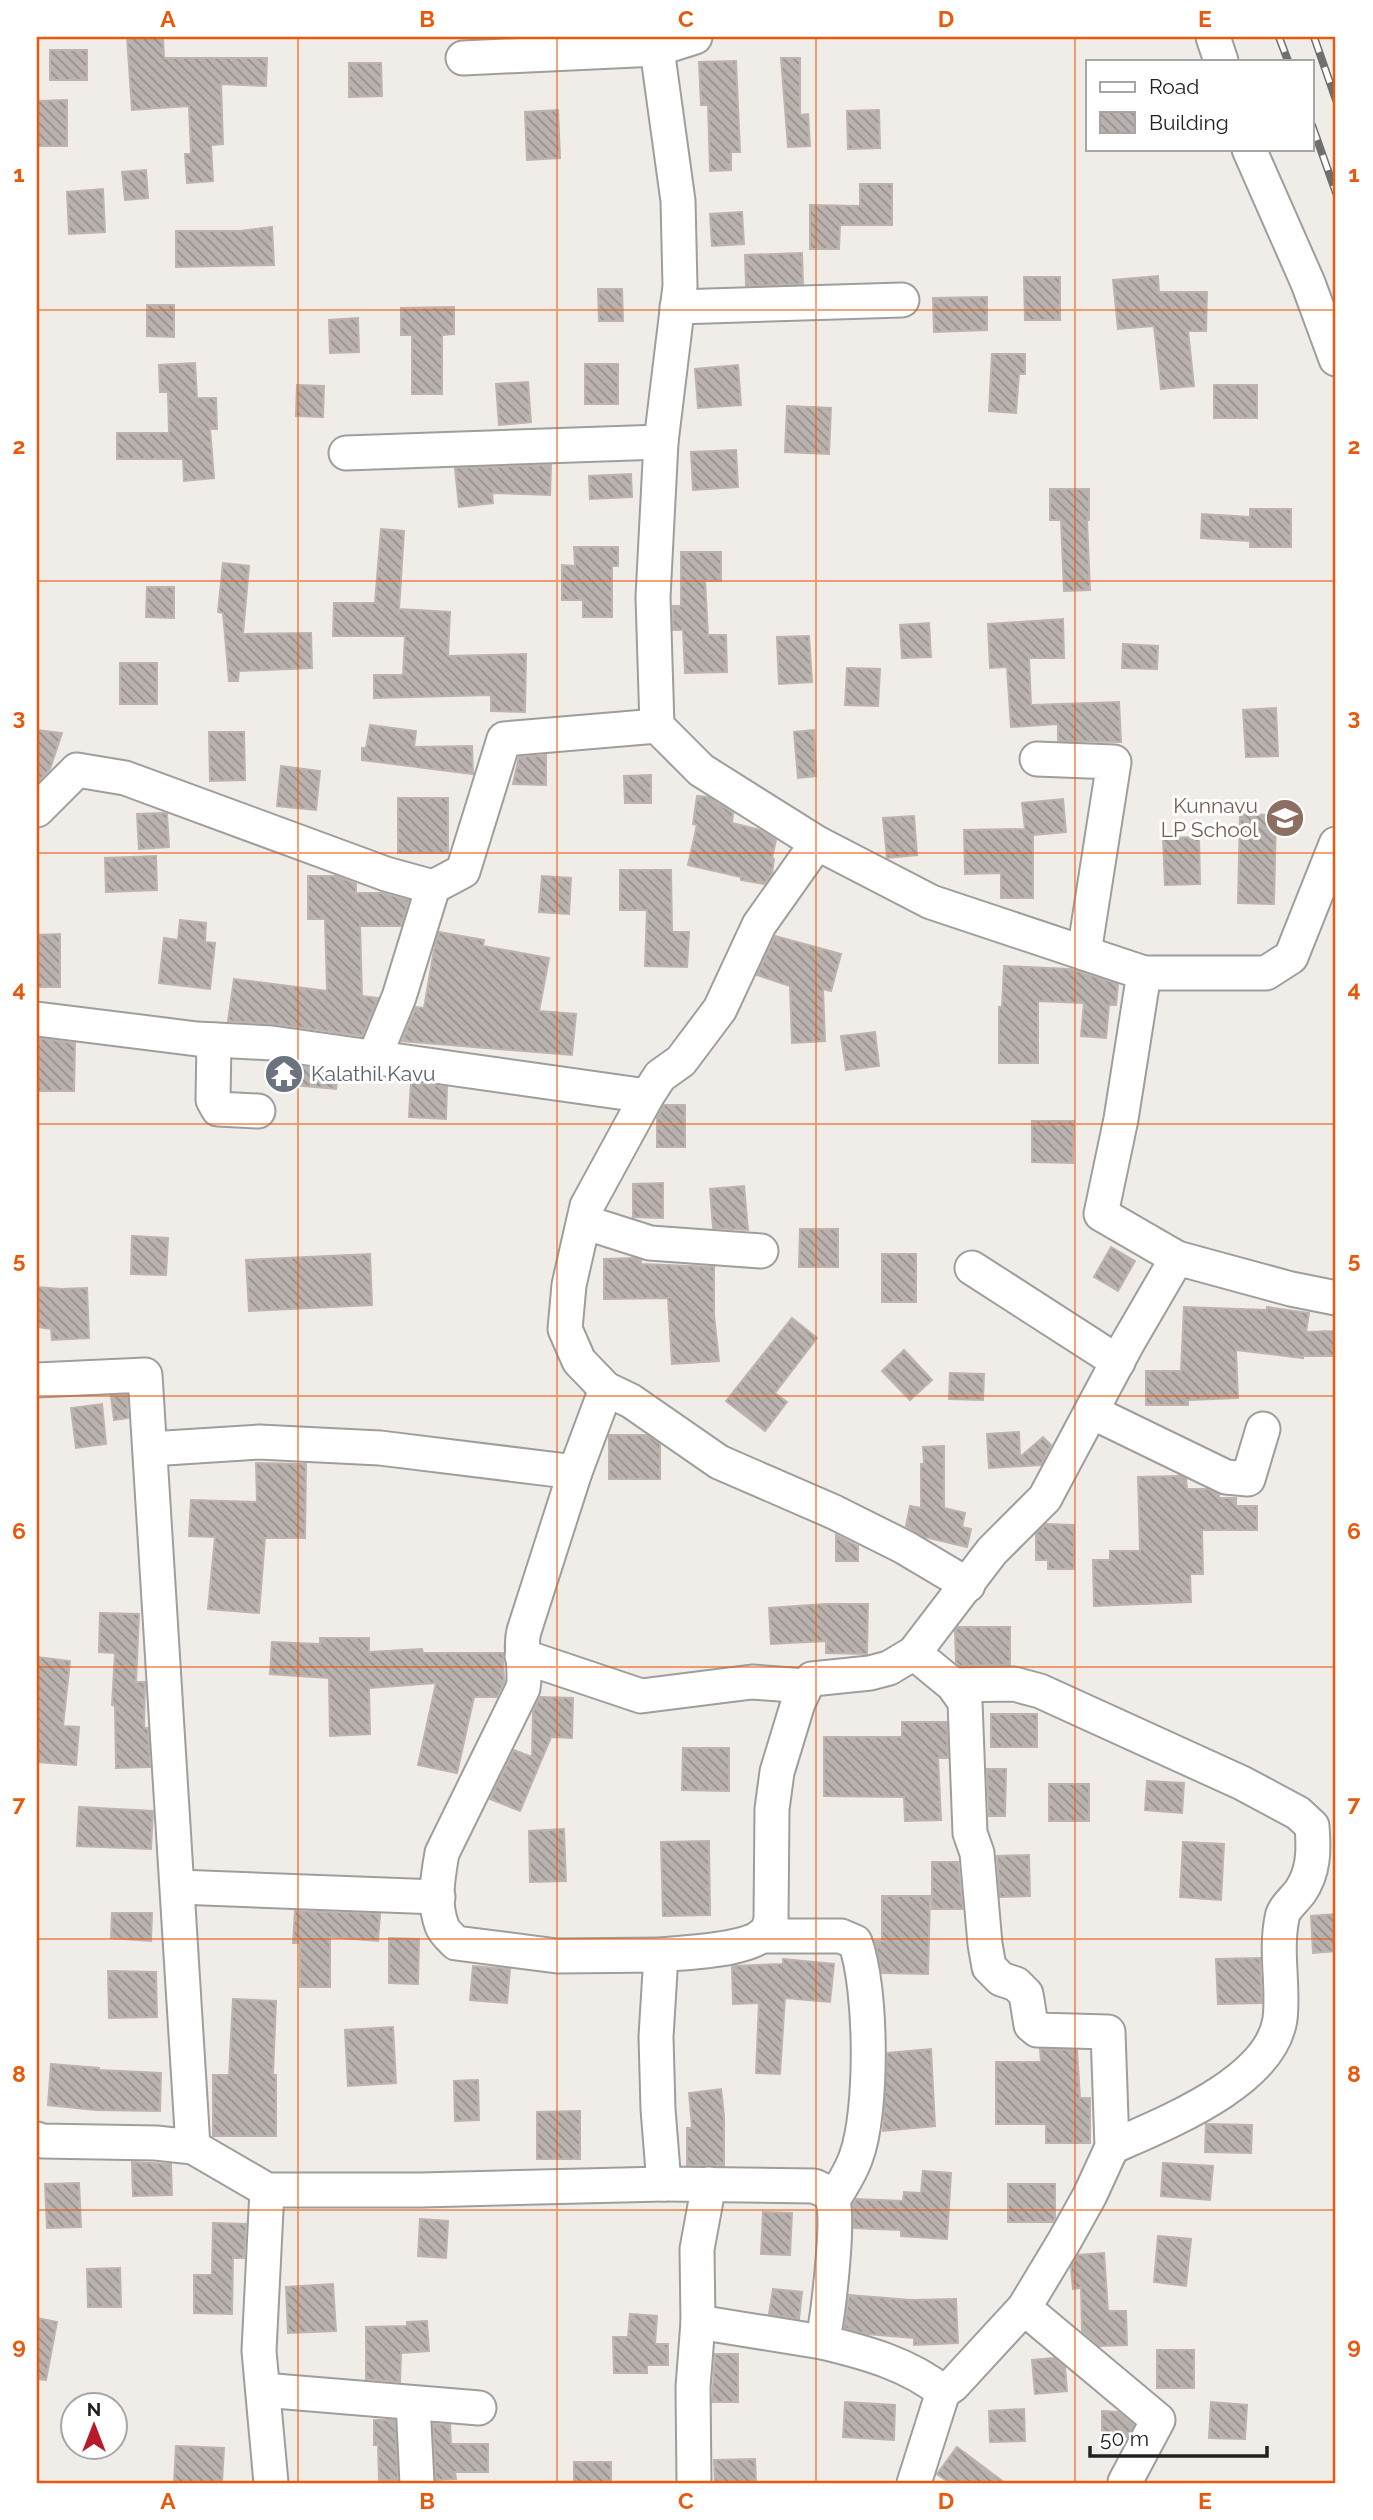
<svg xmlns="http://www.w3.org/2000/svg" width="1373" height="2520" viewBox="0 0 1373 2520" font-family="Raleway,sans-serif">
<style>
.building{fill:url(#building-back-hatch);stroke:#c0b3ad;stroke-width:2}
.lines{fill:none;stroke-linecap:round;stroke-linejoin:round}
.minor-casing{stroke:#9e9e9e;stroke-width:37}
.minor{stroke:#fff;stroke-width:33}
.rail-casing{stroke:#6f6f6f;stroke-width:8}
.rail{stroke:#fff;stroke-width:5;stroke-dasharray:16;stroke-linecap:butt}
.grid{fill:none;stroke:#e8590c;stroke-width:2;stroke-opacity:0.55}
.labels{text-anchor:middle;stroke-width:6;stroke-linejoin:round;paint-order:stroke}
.education-label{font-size:21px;fill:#785e54;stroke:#fff;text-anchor:end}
.worship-label{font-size:21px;fill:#5b616d;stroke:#fff;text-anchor:start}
.neatline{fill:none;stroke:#e8590c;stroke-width:2.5}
.grid-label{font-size:23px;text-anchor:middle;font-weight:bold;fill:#e8590c}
</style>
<defs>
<pattern id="building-back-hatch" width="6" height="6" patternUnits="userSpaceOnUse" patternTransform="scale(1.75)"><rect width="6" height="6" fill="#b9b2af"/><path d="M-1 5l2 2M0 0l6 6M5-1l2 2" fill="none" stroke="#96908e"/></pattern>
</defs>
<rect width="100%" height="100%" fill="#f0ede9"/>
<!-- building -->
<g class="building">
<polygon points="127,37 163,37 164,58 267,58 266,86 221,84 223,144 211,145 213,181 187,183 185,154 191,154 189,106 132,110"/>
<rect x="50" y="50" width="37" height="30"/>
<polygon points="781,58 800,58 800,115 808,114 810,146 788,147"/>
<polygon points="736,61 740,152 731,152 731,170 710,171 708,105 701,105 699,62"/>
<polygon points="349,63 381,63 382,96 349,97"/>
<polygon points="67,100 67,146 37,146 37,101"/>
<polygon points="558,110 560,158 527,160 525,112"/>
<polygon points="879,110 880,148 848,149 847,111"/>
<polygon points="146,170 148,198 125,200 122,172"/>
<polygon points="860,184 892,184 892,225 840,225 839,249 810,249 810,205 860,206"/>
<polygon points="103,189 105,232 69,234 67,192"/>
<polygon points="742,212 744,244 712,246 710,214"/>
<polygon points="272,227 274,265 176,267 176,231 240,231"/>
<polygon points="802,253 803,284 746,286 745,255"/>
<polygon points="1158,276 1159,292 1207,292 1206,331 1188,331 1194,386 1161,389 1154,326 1118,329 1113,280"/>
<polygon points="1024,277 1060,277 1060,320 1025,320"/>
<polygon points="598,289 622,289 623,321 599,321"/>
<polygon points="987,297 987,330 934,332 933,298"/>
<polygon points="147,305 174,305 174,337 147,336"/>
<polygon points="454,307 454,334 442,335 442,394 412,394 412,335 401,335 401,308"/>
<polygon points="358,318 359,352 330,353 329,320"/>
<polygon points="992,354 1025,354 1025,374 1019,374 1016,413 989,411"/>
<polygon points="195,363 197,398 216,398 217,429 210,429 214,478 184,481 183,459 117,459 117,433 169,433 168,392 160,392 159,365"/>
<rect x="585" y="364" width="33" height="40"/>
<polygon points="738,365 741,405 698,408 695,369"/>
<polygon points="528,382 531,422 499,425 496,384"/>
<polygon points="297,385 324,386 323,417 296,416"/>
<rect x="1214" y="385" width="43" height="33"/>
<polygon points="787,406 831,408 829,454 785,452"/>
<polygon points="736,450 738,487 693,490 691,452"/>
<polygon points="551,465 550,495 492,493 493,503 459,507 455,468"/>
<polygon points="631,474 632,497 590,499 589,476"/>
<polygon points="1050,489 1089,489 1089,520 1087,520 1090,590 1064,591 1061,520 1050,520"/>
<polygon points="1250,509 1291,509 1291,547 1250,547 1250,541 1201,538 1202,514 1250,517"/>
<polygon points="381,529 404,531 399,609 450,612 448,656 526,654 525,712 491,711 491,695 374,698 374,675 403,675 405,636 333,636 334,603 375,603"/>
<polygon points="574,547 618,547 618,566 612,566 612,617 583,617 583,600 562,600 562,565 575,566"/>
<polygon points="681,552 721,552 721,581 705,581 708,635 726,635 727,672 685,673 683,630 673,630 673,606 681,606"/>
<polygon points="223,563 249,566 243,634 311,633 312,668 239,671 238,681 229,681 223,613 218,612"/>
<polygon points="147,587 174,587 174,618 146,617"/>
<polygon points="1063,619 1064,658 1029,658 1031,705 1119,702 1121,742 1058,741 1058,724 1011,727 1007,667 990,668 988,624"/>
<polygon points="929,623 931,657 902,658 900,625"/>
<polygon points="809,636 812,682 779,684 777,637"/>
<polygon points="1123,644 1158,646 1157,669 1122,668"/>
<rect x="120" y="663" width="37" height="41"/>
<polygon points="847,668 880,669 878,706 845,705"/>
<polygon points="1276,708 1278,756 1246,757 1243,710"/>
<polygon points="370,725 416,731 414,747 472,746 473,774 362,760 362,748 366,748"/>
<polygon points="37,730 62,733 50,769 37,783"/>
<polygon points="814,730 816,776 798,778 794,732"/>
<polygon points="209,732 244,732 245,780 210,781"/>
<polygon points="546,755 546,785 513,784 519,757"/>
<polygon points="281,766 320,771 316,810 277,806"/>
<polygon points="651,775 651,803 625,803 624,776"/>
<polygon points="697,796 708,797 733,813 732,823 760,830 776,840 772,858 774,859 772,874 764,884 741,880 741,877 688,865 697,825 693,824"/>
<rect x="398" y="798" width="50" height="55"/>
<polygon points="1063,799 1066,832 1033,835 1033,898 1001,898 1001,873 965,874 964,830 1025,829 1022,803"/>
<polygon points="164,813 167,814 169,847 139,849 137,814"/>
<polygon points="1240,814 1276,815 1274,904 1238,903"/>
<polygon points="914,816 917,855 887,858 883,818"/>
<polygon points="1199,837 1200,884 1165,885 1163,838"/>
<polygon points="156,856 157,890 106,892 105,858"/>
<polygon points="620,870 671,870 672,932 689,932 687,967 645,966 647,910 620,910"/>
<polygon points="308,876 336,876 356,884 356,893 382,893 409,900 401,926 360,926 362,996 378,998 362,1036 275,1024 228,1021 234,979 327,991 325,919 308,919"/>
<polygon points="542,876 571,878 569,914 539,912"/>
<polygon points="180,920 206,923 205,942 215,943 210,989 159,983 164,938 178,940"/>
<polygon points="439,932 484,940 483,946 549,958 539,1011 576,1014 572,1055 402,1041 416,1007 424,1008 434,950"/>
<polygon points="60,934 60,987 37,987 37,935"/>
<polygon points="775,936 841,954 831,991 823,989 825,1041 792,1043 790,986 757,975"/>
<polygon points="1004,966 1070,969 1118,984 1116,1005 1109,1005 1106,1038 1081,1036 1084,1003 1038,1001 1038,1063 999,1063 999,1007 1002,1007"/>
<polygon points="875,1032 879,1066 846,1070 841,1036"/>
<polygon points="37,1038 75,1043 74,1091 37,1091"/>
<polygon points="295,1066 338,1072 336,1089 293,1085"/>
<polygon points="411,1082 447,1087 446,1119 409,1117"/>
<polygon points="664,1105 685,1105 685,1147 657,1147 657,1118"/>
<polygon points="1032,1121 1074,1121 1073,1163 1032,1162"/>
<polygon points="663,1183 663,1218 633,1217 633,1184"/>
<polygon points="744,1186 748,1230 713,1228 710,1189"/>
<polygon points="800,1229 838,1229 838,1267 799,1267"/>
<polygon points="132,1236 168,1238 166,1275 131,1274"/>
<polygon points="1111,1247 1135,1261 1118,1291 1094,1277"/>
<polygon points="370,1254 372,1305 249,1311 246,1260"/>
<rect x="882" y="1254" width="34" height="48"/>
<polygon points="635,1258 641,1260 641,1264 714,1267 714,1315 719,1361 672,1364 668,1298 604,1299 604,1259"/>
<polygon points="37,1287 61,1289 87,1288 89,1338 52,1340 51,1329 37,1327"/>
<polygon points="1184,1307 1267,1310 1267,1307 1309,1313 1306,1332 1336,1331 1336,1356 1303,1356 1303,1358 1236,1350 1238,1398 1188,1400 1188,1405 1146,1405 1146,1371 1181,1371"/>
<polygon points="792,1318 817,1338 775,1393 787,1402 765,1431 726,1401"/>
<polygon points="904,1350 932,1380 910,1400 882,1371"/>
<polygon points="950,1373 984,1374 983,1400 949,1399"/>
<polygon points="127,1395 128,1418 114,1420 111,1396"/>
<polygon points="102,1404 106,1444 76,1448 71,1408"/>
<polygon points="1019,1432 1020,1457 1043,1437 1051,1445 1041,1465 989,1468 987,1434"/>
<polygon points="609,1435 647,1435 660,1444 660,1479 609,1479"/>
<polygon points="944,1446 944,1508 965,1513 962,1527 971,1529 967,1547 925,1537 906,1526 910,1506 921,1508 921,1464 924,1464 923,1447"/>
<polygon points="256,1463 306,1464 305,1538 265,1538 259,1613 208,1609 215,1537 189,1536 191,1500 257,1502"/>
<polygon points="1180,1476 1186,1479 1187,1489 1207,1489 1219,1495 1219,1498 1236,1498 1236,1506 1257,1506 1257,1530 1202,1530 1203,1574 1190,1574 1191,1602 1094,1606 1093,1560 1110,1560 1110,1551 1140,1551 1138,1477"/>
<polygon points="1046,1524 1074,1525 1074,1569 1048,1569 1048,1560 1036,1560 1036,1534"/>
<polygon points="836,1535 858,1546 858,1561 836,1561"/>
<polygon points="826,1604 868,1604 867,1654 826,1653 826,1641 771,1644 769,1608"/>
<polygon points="100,1613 139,1614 136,1682 145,1682 144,1728 148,1728 150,1767 116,1768 115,1706 112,1705 115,1653 99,1652"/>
<polygon points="958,1627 1010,1627 1010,1665 960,1666 956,1662 955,1631"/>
<polygon points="320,1638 369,1638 369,1652 422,1649 423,1653 503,1653 504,1682 497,1697 474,1697 457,1773 418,1765 436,1683 369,1688 370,1734 330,1736 329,1678 270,1674 272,1642 320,1644"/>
<polygon points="37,1657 70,1661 63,1726 79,1727 76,1765 37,1762"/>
<polygon points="540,1697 573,1698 572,1738 551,1737 520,1811 490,1799 514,1750 532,1757 533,1712"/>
<rect x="991" y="1714" width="46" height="33"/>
<polygon points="902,1722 947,1722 948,1758 938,1758 941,1820 905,1821 904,1797 824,1796 824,1737 902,1737"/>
<polygon points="683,1748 729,1748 729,1791 682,1790"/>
<polygon points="987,1769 1006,1769 1005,1816 989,1816"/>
<polygon points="1147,1781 1184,1783 1182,1813 1145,1810"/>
<rect x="1049" y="1784" width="40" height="37"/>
<polygon points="79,1807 153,1811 151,1849 77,1846"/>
<polygon points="564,1829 566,1881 530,1882 529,1831"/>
<polygon points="709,1841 710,1915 663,1916 661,1842"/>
<polygon points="1183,1842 1224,1844 1221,1900 1180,1897"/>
<polygon points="1029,1855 1030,1896 1000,1897 997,1856"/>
<polygon points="932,1862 958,1862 963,1909 932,1909"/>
<polygon points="882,1896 930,1896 928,1974 882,1973 875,1941 882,1941"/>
<polygon points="295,1911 380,1914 378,1941 330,1937 330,1987 300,1987 300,1943 293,1943"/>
<polygon points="112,1913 152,1913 151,1941 111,1938"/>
<polygon points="1336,1914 1336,1951 1313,1953 1311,1916"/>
<polygon points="389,1938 419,1939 418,1984 389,1983"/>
<polygon points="1260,1958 1262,2003 1218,2004 1216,1959"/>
<polygon points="783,1959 834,1964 830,2002 785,1998 780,2074 756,2073 759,2003 733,2004 732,1966 783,1964"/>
<polygon points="473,1966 510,1969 507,2003 470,2000"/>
<polygon points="108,1971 156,1972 157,2017 109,2018"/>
<polygon points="233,1999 276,2001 273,2075 276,2075 276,2136 213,2136 213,2075 229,2075"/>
<polygon points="393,2027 396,2083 348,2086 345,2030"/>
<polygon points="931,2049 935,2126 883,2131 887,2053"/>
<polygon points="1040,2049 1077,2050 1080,2098 1090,2098 1090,2143 1046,2143 1046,2124 996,2124 996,2062 1041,2062"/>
<polygon points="51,2064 99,2068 99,2070 161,2073 160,2111 96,2110 48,2105"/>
<polygon points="478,2080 479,2120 455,2121 454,2081"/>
<polygon points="721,2089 724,2116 724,2166 687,2165 687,2128 692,2128 689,2093"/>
<polygon points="580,2111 580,2159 537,2159 537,2112"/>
<polygon points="1206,2124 1252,2125 1251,2153 1205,2152"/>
<polygon points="132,2162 171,2164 172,2195 133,2196"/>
<polygon points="1163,2163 1213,2166 1210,2200 1161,2196"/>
<polygon points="923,2171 951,2173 947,2239 901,2236 901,2230 854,2228 853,2205 856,2199 903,2201 904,2192 921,2193"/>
<polygon points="79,2183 81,2227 47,2228 45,2184"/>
<polygon points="1008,2184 1055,2184 1055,2218 1053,2222 1008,2222"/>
<polygon points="763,2212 792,2213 790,2255 761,2254"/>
<polygon points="420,2219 448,2221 446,2258 418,2256"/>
<polygon points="213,2223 246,2224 244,2258 233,2258 232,2314 194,2313 194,2275 212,2275"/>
<polygon points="1158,2236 1191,2239 1186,2286 1154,2282"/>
<polygon points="1104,2253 1108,2311 1126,2311 1127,2345 1099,2346 1082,2331 1081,2288 1073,2289 1071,2267 1078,2255"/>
<polygon points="120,2268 121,2307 88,2307 87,2269"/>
<polygon points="333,2284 336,2331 288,2333 286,2287"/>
<polygon points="773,2289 802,2292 799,2319 769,2314"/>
<polygon points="849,2295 911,2300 956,2299 958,2343 914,2345 914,2338 867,2334 844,2328"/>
<polygon points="630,2314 657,2316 655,2344 668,2344 668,2365 647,2365 647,2373 614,2373 613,2337 628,2337"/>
<polygon points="37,2318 57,2322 46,2380 37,2379"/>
<polygon points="427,2321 429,2351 401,2353 400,2382 366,2379 366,2327 407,2326 407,2322"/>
<rect x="1157" y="2350" width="37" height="38"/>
<polygon points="715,2354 738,2354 738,2402 712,2402"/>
<polygon points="1054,2358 1065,2367 1067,2391 1035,2394 1032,2360"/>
<polygon points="845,2402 895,2405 894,2440 843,2437"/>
<polygon points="1211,2402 1247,2405 1245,2439 1209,2438"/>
<polygon points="1024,2409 1025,2441 990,2442 989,2411"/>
<polygon points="1102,2411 1118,2412 1134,2425 1127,2437 1102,2436"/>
<polygon points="374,2420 395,2420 398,2480 379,2480 378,2445 374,2445"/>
<polygon points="433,2424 450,2425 451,2444 488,2444 488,2472 455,2472 456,2479 436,2480"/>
<polygon points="176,2446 224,2448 222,2483 174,2483"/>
<polygon points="957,2447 1005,2483 950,2483 937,2474"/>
<polygon points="755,2459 756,2483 715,2483 714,2460"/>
<rect x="574" y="2462" width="37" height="21"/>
</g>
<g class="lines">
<!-- minor casing -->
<g class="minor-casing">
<g id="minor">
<polyline points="1213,37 1221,61"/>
<polyline points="657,49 678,201 680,286 661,442 653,597 657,726 701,770 817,843 931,902 1144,973 1266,973 1291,957 1336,844"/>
<polyline points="463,58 657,49 695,37"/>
<polyline points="1249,149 1308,283 1336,359"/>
<polyline points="677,307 902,300"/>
<polyline points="346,453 661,442"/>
<polyline points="1037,759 1114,762 1084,953"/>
<polyline points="37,810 77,770 125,778 386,874 433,887 463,871 504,739 657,726"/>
<polyline points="817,843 759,925 720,1009 681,1061 660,1076 647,1096 587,1206 569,1285 565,1329 579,1361 606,1389 631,1401 719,1462 834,1512 904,1547 968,1585"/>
<polyline points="1144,973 1121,1119 1101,1214 1177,1258"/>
<polyline points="37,1019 197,1039 272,1043 647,1096"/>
<polyline points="214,1040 213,1100 218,1109 258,1111"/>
<polyline points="374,1058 399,997 433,887"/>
<polyline points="584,1222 650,1243 761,1251"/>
<polyline points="972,1268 1118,1362"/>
<polyline points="37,1380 145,1375 193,2147"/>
<path d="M606,1389l-31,83 -51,159c-5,19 3,37 -1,57l-81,165c-4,23 -9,50 0,73 2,6 9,12 14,17l101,13 104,-1"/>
<polyline points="1092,1412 1226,1477 1248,1479 1263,1429"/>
<polyline points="150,1449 259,1442 380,1448 575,1472"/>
<polyline points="522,1656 641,1696 752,1682 806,1686"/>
<path d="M953,1685l61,-1 26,7 202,92 56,30 14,13c2,24 2,46 -12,66 -6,8 -17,17 -18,26 -7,34 2,68 -2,101 -9,64 -117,105 -168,128"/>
<polyline points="178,1887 438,1897"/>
<path d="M761,1936h80l14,6c17,45 18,170 1,215 -5,15 -15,30 -23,43"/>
<polyline points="37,2139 42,2141 156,2143 193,2147 267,2190 421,2190 664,2184"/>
<polyline points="267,2190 259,2351 271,2483"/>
<polyline points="1024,2308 1158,2420 1125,2482"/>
<polyline points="698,2322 697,2249 709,2184"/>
<polyline points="263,2390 479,2408"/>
<path d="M943,2392c-34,-28 -79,-40 -121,-50 6,-22 17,-120 11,-140 -2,-10 -10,-12 -19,-16l-150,-2 -6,-75 -2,-72 5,-82c25,-3 92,-4 107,-25 0,-1 3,-10 3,-10l1,-111 5,-37 21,-69 8,-17 6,-7 58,-6 19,-5 25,-15 78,-102 53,-53 82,-154 50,-86 114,31 45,9"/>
<polyline points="413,2403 417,2483"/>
<polyline points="694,2483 693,2387 698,2322 822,2342"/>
<polyline points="914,2483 943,2392 953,2385 1024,2308 1065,2240 1090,2195 1112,2147 1108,2032 1037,2030 1031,2025 1026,1994 1016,1984 1001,1979 989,1967 985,1944 977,1853 970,1833 965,1702 953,1685 914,1653"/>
</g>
</g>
<!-- minor -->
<use href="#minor" class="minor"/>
<!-- rail casing -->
<g class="rail-casing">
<g id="rail">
<polyline points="1279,37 1288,61"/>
<polyline points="1314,37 1336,100"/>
<polyline points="1312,125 1336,193"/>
</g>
</g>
<!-- rail -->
<use href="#rail" class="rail"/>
</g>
<!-- grid -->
<path class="grid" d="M298,37v2446M557,37v2446M816,37v2446M1075,37v2446M37,310h1299M37,581h1299M37,853h1299M37,1124h1299M37,1396h1299M37,1667h1299M37,1939h1299M37,2210h1299"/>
<!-- icons -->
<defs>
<g id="school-disc" transform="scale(2.0125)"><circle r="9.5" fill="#8d6e63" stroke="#fff"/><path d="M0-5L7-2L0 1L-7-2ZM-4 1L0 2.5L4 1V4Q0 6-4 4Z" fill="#fff"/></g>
<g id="temple-disc" transform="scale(2.0125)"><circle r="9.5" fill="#6b7280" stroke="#fff"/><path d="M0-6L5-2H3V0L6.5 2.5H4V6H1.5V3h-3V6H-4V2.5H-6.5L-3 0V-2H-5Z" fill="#fff"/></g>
</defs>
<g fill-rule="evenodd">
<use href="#school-disc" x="1285" y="818"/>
<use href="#temple-disc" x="284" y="1074"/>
</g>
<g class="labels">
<!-- education labels -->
<g class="education-label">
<text x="1258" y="813">Kunnavu<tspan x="1258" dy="24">LP School</tspan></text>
</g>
<!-- worship labels -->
<g class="worship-label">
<text x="311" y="1081">Kalathil Kavu</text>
</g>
</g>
<!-- border -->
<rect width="1373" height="2520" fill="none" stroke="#ffffff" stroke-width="77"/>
<!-- legend -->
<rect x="1086" y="60" width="228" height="91" fill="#ffffff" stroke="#a6a6a6" stroke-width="2"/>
<rect x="1100" y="82" width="35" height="10" fill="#ffffff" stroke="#a6a6a6" stroke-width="2"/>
<text x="1149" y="94" font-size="21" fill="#212121">Road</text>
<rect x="1100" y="112" width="35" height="21" fill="url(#building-back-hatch)" stroke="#a6a6a6" stroke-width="2"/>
<text x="1149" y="130" font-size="21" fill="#212121">Building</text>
<!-- north arrow -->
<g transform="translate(94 2426)"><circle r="33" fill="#ffffff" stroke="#a6a6a6" stroke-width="2"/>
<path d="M0-5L12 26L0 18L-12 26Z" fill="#b81a2d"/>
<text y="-10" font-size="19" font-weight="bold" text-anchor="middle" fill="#212121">N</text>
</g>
<!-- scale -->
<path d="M1090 2446v10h177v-10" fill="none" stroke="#212121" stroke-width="3.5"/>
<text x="1100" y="2446" font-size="21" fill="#212121" stroke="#ffffff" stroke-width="5" paint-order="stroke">50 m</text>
<rect x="38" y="38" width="1296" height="2444" class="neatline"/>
<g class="grid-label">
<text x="168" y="27">A</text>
<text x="427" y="27">B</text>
<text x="686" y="27">C</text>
<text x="946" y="27">D</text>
<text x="1205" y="27">E</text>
<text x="19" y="182">1</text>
<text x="1354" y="182">1</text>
<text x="19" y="454">2</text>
<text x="1354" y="454">2</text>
<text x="19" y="725">3</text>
<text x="1354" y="725">3</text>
<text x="19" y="997">4</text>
<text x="1354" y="997">4</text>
<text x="19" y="1268">5</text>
<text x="1354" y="1268">5</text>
<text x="19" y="1539">6</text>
<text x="1354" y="1539">6</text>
<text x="19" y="1811">7</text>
<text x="1354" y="1811">7</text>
<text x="19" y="2082">8</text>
<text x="1354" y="2082">8</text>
<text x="19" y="2354">9</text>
<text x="1354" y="2354">9</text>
<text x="168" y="2509">A</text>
<text x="427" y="2509">B</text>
<text x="686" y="2509">C</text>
<text x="946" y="2509">D</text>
<text x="1205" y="2509">E</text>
</g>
</svg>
